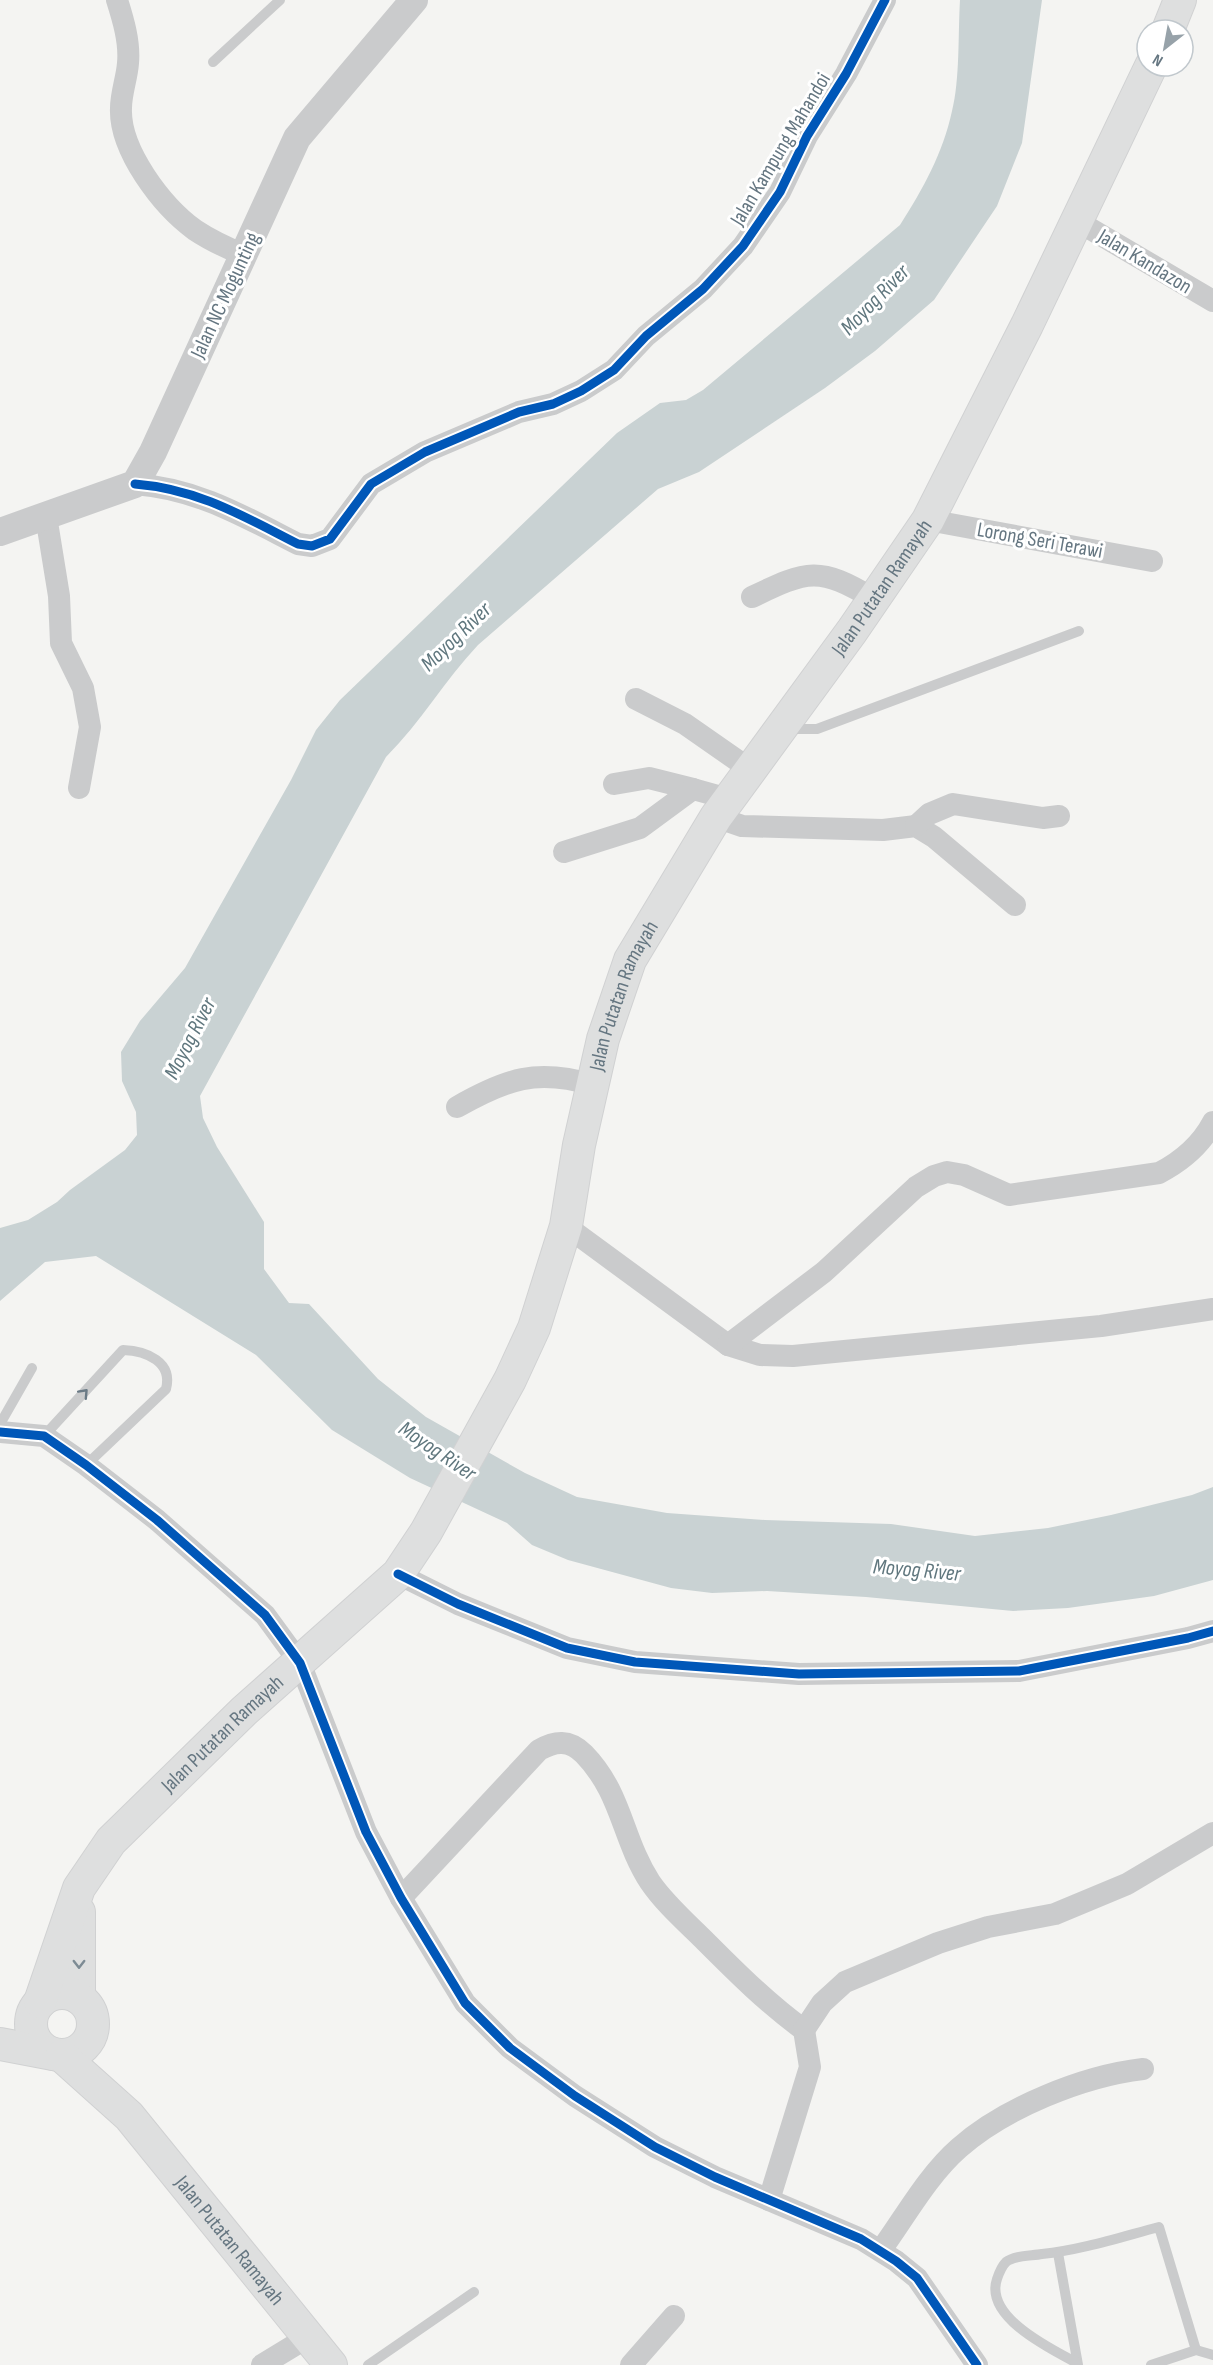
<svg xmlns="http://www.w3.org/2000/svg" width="1213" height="2365" viewBox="0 0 1213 2365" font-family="'Sofia Sans Condensed',sans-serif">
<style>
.water{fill:#c9d2d3}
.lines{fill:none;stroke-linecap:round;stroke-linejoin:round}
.secondary-casing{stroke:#d0d1d2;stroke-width:34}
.service{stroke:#cacbcc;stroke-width:10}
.minor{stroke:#cacbcc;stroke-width:22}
.tertiary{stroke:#cacbcc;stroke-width:28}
.secondary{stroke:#dedfdf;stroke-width:32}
.cycleway-casing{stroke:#fff;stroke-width:13}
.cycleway{stroke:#0057b8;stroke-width:9}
.oneway{stroke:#6a7a85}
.oneway2{stroke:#7d8b94}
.labels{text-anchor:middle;stroke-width:6;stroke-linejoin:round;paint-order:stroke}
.street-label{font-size:21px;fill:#657681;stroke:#fff}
.water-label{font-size:22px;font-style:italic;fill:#60777e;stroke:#fff}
</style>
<rect width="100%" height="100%" fill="#f4f4f2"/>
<!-- water -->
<path class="water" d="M960,0h82l-20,143 -25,63 -63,94 -59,51 -50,37 -126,84 -41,17 -180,156c-33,35 -57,77 -92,112l-186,339 3,22 14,29 47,75v47l25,34 20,1 69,75 48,38 99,56 52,24 90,16 98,7 126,4 84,12 73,-8 63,-13 81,-20 21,-8v93l-59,16 -86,12 -55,3 -147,-14 -99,-6 -55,2 -41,-5 -103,-28 -36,-15 -25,-22 -97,-45 -78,-48 -76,-75 -160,-99 -51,6 -45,39v-73l28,-8 29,-18 13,-12 55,-40 12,-15 -1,-23 -14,-31 -1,-29 19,-31 45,-53 106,-188 25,-50 24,-30 277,-267 43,-30 26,-3 17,-10 197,-165c23,-36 43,-72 52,-114 8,-31 6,-77 8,-111z"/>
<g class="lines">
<!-- secondary casing -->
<g class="secondary-casing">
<g id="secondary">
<polyline points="1168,30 1180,0"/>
<polyline points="79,1912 79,1998"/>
<circle cx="62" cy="2024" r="31"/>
<path id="s1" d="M40,2002l39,-114 32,-47 133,-130 154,-137 28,-42 84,-152 24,-52 32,-102 13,-81 24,-106 27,-79 86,-143 136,-186 76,-111 99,-195 124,-259"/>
<polyline points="0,2044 53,2054"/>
<path id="s2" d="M62,2056l67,60 202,249"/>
</g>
</g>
<!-- service -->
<g class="service">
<polyline points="213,62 280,0"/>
<polyline points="789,725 798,729 817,729 1079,631"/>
<polyline points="0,1424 32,1368"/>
<path d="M44,1436l79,-86c24,1 50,12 43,39l-80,76"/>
<polyline points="1058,2253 1078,2365"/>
<path d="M1077,2363c-26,-14 -93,-46 -80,-84 2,-6 5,-13 9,-17 9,-7 25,-6 36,-8 39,-4 79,-17 117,-27l37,123"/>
<polyline points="368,2365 474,2292"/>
<polyline points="1151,2365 1196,2350 1213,2355"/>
</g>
<!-- minor -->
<g class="minor">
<path d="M117,0c6,19 13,42 11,63 -1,15 -7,30 -7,45 -2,42 41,98 74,122 15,10 32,18 49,25"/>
<polyline points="1077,221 1213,301"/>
<path d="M135,484c63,5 108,32 163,60l14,2 18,-7 41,-55 54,-32 94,-40 34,-8 28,-13 33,-21 32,-34 57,-47 40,-43 37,-54 27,-56 39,-62 39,-74"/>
<polyline points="46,516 59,596 61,643 83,688 90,727 79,788"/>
<polyline points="928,520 1152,561"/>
<path d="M752,597c56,-27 67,-31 122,2"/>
<polyline points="636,699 685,724 751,770"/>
<polyline points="614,784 649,778 693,789"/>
<polyline points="716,817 742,826 883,830 916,826 934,837 1015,905"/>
<polyline points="916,826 929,814 953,804 1043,818 1059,816"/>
<polyline points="564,852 640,828 693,789 729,799"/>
<path d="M457,1107c49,-28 80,-39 136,-22"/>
<polyline points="566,1226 728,1345 760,1355 793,1356 1101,1326 1213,1309"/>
<path d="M728,1345l96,-73 92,-85 18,-11 13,-4 17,3 45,20 150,-22c23,-12 42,-28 54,-51"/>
<polyline points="0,1432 44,1436 86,1465 157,1520 265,1615 300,1663 366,1832 401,1898 465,2003 510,2048 575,2096 655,2147 715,2177 861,2239 896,2261 917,2278 977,2365"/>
<polyline points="398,1574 458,1604 567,1648 635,1662 799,1674 1019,1671 1188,1638 1213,1631"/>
<path d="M401,1898l138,-148c16,-9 30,-11 45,4 38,39 38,85 66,128 15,22 37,41 56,60 31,31 62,62 98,88l6,37 -41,133"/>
<polyline points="804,2030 822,2003 845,1982 938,1943 988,1927 1055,1914 1127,1884 1213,1833"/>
<path d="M881,2250c24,-33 47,-75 78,-102 45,-40 124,-72 184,-79"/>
<polyline points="262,2365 308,2337"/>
<polyline points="631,2365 674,2316"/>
</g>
<!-- tertiary -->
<polyline class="tertiary" points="0,532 135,484 153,452 297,138 414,0"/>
<!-- secondary -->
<use href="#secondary" class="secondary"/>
<!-- cycleway casing -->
<g class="cycleway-casing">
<g id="cycleway">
<path d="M135,484c63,5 108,32 163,60l14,2 18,-7 41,-55 54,-32 94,-40 34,-8 28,-13 33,-21 32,-34 57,-47 40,-43 37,-54 27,-56 39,-62 39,-74"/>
<polyline points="0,1432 44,1436 86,1465 157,1520 265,1615 300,1663 366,1832 401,1898 465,2003 510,2048 575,2096 655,2147 715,2177 861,2239 896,2261 917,2278 977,2365"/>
<polyline points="398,1574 458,1604 567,1648 635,1662 799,1674 1019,1671 1188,1638 1213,1631"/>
</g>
</g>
<!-- cycleway -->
<use href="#cycleway" class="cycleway"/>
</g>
<!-- one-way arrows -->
<defs><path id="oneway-chevron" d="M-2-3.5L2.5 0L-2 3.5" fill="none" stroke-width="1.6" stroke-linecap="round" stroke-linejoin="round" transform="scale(1.5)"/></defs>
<use class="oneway" href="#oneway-chevron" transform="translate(84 1393) rotate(-47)"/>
<use class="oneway2" href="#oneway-chevron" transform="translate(79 1964) rotate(90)"/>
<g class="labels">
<!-- street labels -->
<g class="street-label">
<text transform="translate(780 149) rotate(-59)" y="7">Jalan Kampung Mahandoi</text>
<text transform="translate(1145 261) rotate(31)" y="7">Jalan Kandazon</text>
<text transform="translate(225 295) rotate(-65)" y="7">Jalan NC Mogunting</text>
<text transform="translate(1040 540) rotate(10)" y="7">Lorong Seri Terawi</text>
<text dy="7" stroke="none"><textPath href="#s1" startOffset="1682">Jalan Putatan Ramayah</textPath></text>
<text dy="7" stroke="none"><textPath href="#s1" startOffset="1196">Jalan Putatan Ramayah</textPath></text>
<text dy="7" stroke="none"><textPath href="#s1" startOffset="332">Jalan Putatan Ramayah</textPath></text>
<text dy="7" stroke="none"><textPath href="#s2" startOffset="250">Jalan Putatan Ramayah</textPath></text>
</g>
<!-- water labels -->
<g class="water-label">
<text transform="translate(874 299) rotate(-46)" y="8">Moyog River</text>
<text transform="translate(455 636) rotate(-44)" y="8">Moyog River</text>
<text transform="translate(189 1038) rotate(-63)" y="8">Moyog River</text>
<text transform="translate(438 1450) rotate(34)" y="8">Moyog River</text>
<text transform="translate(917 1569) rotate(5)" y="8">Moyog River</text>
</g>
</g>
<!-- north arrow -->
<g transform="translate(1165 48) rotate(211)"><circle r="28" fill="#ffffff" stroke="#c1c8cd" stroke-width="1.5"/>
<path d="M0-4.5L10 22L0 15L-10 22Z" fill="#97a2a9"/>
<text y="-9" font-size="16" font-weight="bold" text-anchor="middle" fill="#657681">N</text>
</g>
</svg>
